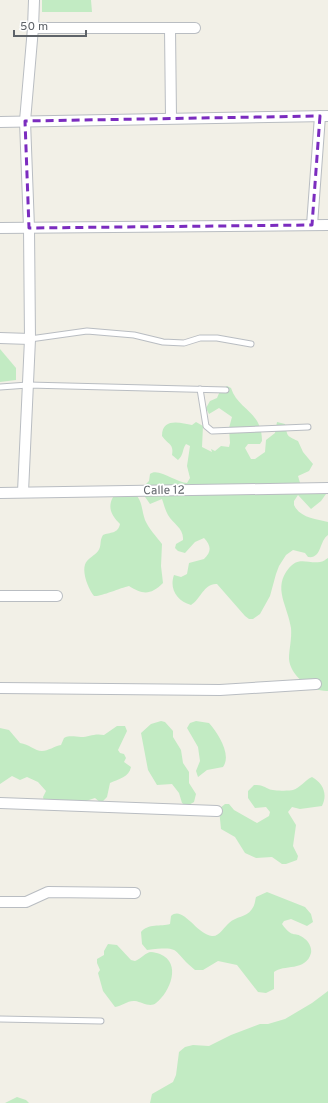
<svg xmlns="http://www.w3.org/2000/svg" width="328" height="1103" viewBox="0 0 328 1103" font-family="Overpass,sans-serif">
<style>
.green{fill:#c2ebc3}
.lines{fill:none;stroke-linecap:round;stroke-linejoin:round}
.service-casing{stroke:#b9bdc2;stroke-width:7}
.minor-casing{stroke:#b9bdc2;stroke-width:12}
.service{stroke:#fff;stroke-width:5}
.minor{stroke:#fff;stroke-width:10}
.marked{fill:none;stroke:#7b2cbf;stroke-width:3;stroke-dasharray:8 5;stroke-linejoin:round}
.labels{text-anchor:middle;stroke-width:3.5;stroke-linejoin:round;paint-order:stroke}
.street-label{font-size:12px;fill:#5e6369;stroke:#fff}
</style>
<rect width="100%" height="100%" fill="#f2f0e7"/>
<!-- green -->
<g class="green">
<polygon points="42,0 91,0 92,12 42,12"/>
<polygon points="0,349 16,368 16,380 0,382"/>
<path d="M227,386l4,2c7,22 31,23 31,53l-2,3h-12l-3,4 6,11h4l10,-7 1,-12 9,-7 2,-11 8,2c3,12 0,11 13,17l5,11 10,12 -4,7 -11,5 2,7 25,7 1,4 -5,7 -10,8 -13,-14 -4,6v4c6,13 22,14 34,17v13c-9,6 -6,24 -20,22l-3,-4 -12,-3 -7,5 -7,11 -3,8 -6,22 -10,18 -7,5h-4l-4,-3 -28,-32c-13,-1 -16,15 -26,21 -14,-4 -22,-16 -17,-30l7,2 6,-3 2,-11 15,-4c8,-7 7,-14 0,-21l-9,4 -10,11 -7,-2 -3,-3 1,-4 7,-4c1,-12 -10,-16 -15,-25 -3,-5 -4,-11 -6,-16l-12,5 -7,-10v-7l6,-6 1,-7c8,-7 27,9 37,9l3,-5 -3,-12 3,-20 -4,-2c-4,5 -2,11 -8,16l-6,-5c2,-12 -4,-10 -10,-19 0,-19 19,-13 30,-11l4,-3 7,4 -1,21 10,5 -1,-3 4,2 6,-5 8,1 1,-4 -1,-15 3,-11 -13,-9 -10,6 -3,-6 4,-7 7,-3 3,-7z"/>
<path d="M120,493h15c8,10 6,15 10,27 4,9 11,16 17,24l-1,22 2,17c-12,12 -20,12 -34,3 -9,2 -29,11 -35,10 -6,-7 -14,-27 -7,-35 4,-5 11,-7 13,-14 1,-4 0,-7 3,-12 7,-3 15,-1 17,-11 -8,-8 -13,-16 -7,-27z"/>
<path d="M328,558v133c-16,1 -38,-15 -39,-32 0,-10 3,-20 2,-31 -3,-22 -19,-40 -2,-60 10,-12 19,-4 31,-6 3,0 6,-3 8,-4z"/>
<polygon points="161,721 165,722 173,731 173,737 181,750 183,763 189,772 189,783 196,794 194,802 187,806 182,803 179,793 172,784 157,785 148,770 141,733 151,724"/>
<path d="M196,721l13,2c9,10 23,32 14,44l-16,3 -9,7 -2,-6 4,-10 -2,-14 -11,-19 3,-5z"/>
<path d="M117,726h8l2,5 -9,19 2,3 4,1 2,4 -2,4 7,5c-2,10 -12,12 -21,16l-3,14 -6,6 -6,-5 -12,4 -39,-1 -1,-4 3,-6 -8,-9 -11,-5 -7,3 -8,-4 -12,8v-56l9,2 11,13c9,1 15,8 22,8 6,0 13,-5 19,-6l3,-7c6,-3 11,-1 17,-1 8,0 13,-4 23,-2z"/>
<path d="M312,777c11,6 16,17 10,29l-22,3 -8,-2 -4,5 8,13 -3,21 5,10 -1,4 -11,4h-4l-10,-7 -16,1 -11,-5 -10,-16 -14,-8 -2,-20 6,-5h4l5,6 23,13 12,-7 1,-4 -4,-5 -11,1 -7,-10v-7l6,-6c9,0 8,1 15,4 3,2 21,2 24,1 7,-2 12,-10 19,-13z"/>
<path d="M267,892l38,15 6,7 2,8 -6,4 -16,-7 -7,2 -2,3c11,16 13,6 23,15 4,3 7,9 6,14 -5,19 -28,11 -37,19v17l-8,4 -8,-1 -21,-27 -19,-4 -15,9h-8c-25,-20 -11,-24 -48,-20l-5,-6 -1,-12c7,-9 20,-5 29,-8l1,-8c12,-11 25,18 41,20 7,1 12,-9 17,-13 7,-7 17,-5 23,-14 3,-4 3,-8 4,-12z"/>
<path d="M108,944l9,1 14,15 4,1c6,-2 11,-9 16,-9 3,0 6,1 9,2 22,9 10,38 -4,49 -6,5 -14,-1 -21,-2 -7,-1 -13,5 -20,6l-12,-16 -5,-18 2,-3 -3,-7v-4l7,-4v-4z"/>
<polygon points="328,991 328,1103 150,1103 152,1094 173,1082 176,1075 179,1052 185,1047 193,1045 209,1046 231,1035 260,1024 268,1024 285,1019 312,1003"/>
<polygon points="17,1097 26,1100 29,1103 5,1103"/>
</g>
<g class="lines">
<!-- service casing -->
<g class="service-casing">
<g id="service">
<polyline points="30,339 87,331 134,335 163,342 184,343 200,338 217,338 251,344"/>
<polyline points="0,387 28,385 226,390"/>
<polyline points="200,389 206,426 212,431 308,427"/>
<polyline points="0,1019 101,1021"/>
</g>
</g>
<!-- minor casing -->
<g class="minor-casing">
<g id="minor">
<polyline points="33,28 195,28"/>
<polyline points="170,28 171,118"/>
<polyline points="0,122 328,116"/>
<polyline points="312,225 320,116"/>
<polyline points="0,228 328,225"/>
<polyline points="0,338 30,339"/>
<polyline points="23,492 30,339 29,228 25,121 33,28 34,0"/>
<polyline points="0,493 328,488"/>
<polyline points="0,596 57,596"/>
<polyline points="0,688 220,690 316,684"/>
<polyline points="0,803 217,811"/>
<polyline points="0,902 26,902 48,892 135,893"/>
</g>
</g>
<!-- service -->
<use href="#service" class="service"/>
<!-- minor -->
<use href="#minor" class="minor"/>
</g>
<!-- marked area -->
<path class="marked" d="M320,116l-8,109 -283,3 -4,-107z"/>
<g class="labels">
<!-- street labels -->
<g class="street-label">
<text transform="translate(164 490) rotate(-1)" y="4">Calle 12</text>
</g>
</g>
<!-- scale -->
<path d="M14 30v6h72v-6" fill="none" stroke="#5e6369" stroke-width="2"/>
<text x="20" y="30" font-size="12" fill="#5e6369" stroke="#ffffff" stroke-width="3" paint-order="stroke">50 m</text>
</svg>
